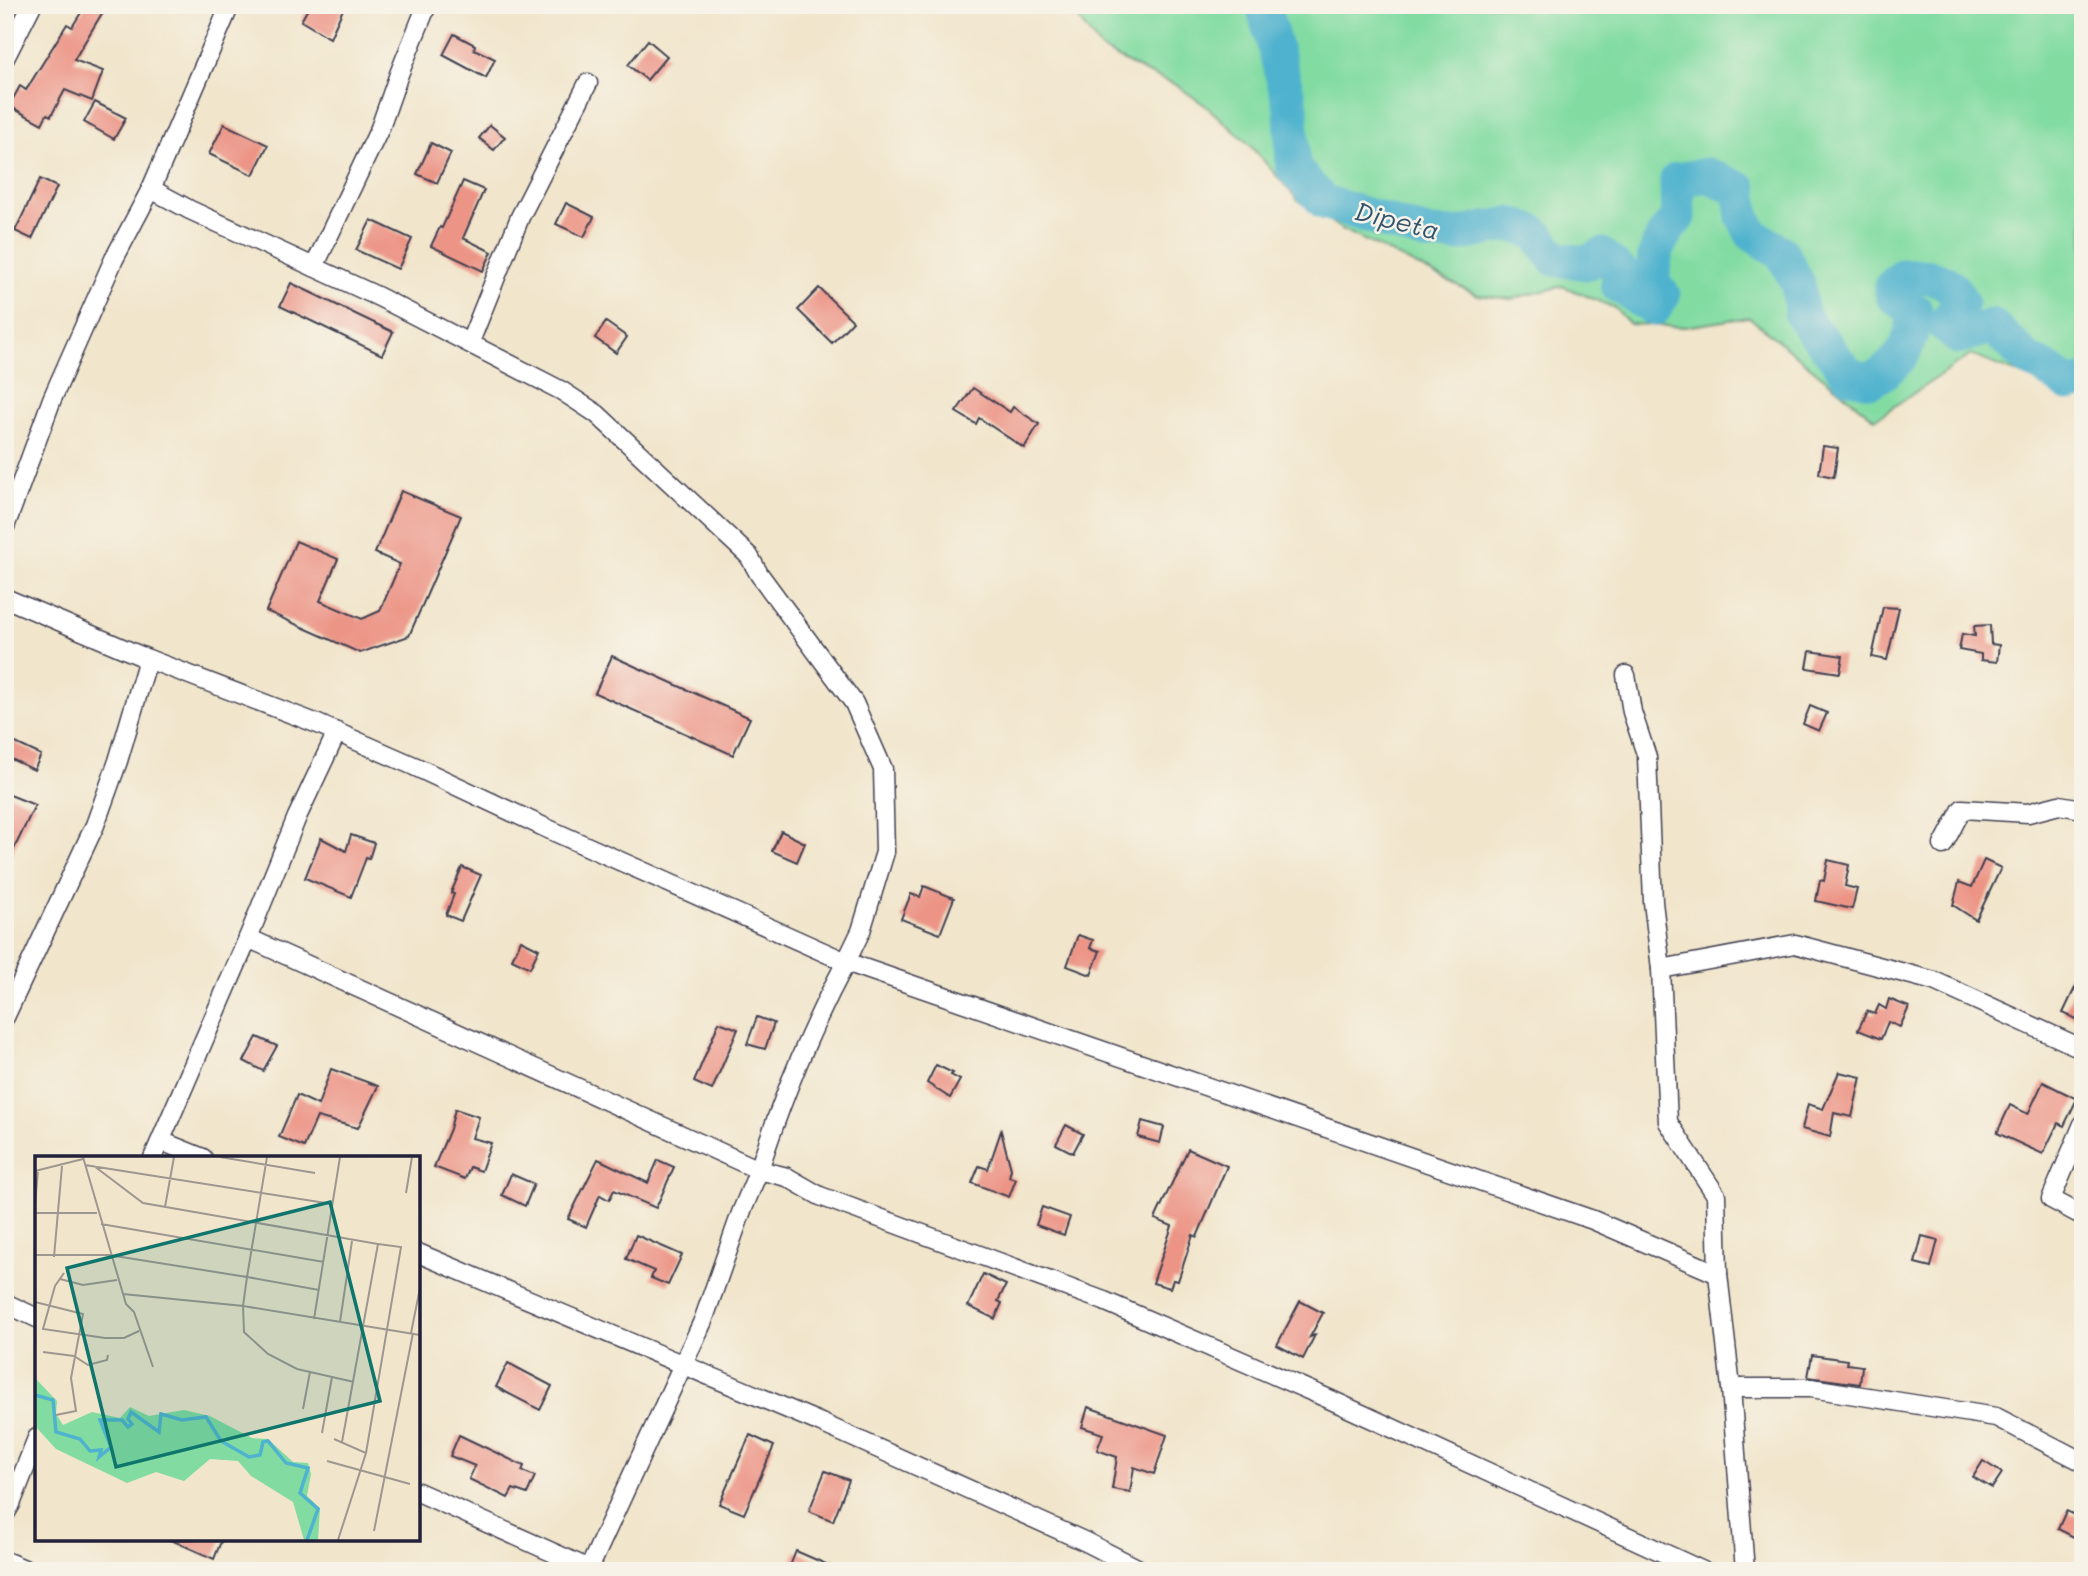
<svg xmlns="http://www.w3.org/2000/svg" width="2088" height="1576" viewBox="0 0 2088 1576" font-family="Mali,sans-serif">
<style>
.green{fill:#82dca2;stroke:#527f6e;stroke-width:2}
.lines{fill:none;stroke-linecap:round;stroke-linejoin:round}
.river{stroke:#4fb2ce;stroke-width:35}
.building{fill:#ec9587}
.street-casing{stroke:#413f51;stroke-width:21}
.street{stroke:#fff;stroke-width:18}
.labels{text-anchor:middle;stroke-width:5;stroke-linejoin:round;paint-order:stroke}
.water-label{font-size:26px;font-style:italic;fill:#32546e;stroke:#f7f3e8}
.inset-river{fill:none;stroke:#4fb2ce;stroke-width:3.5}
.inset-road{fill:none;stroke:#9e9791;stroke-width:2}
.view{fill:#0f766e;fill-opacity:0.15;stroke:#0f766e;stroke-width:3.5}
.inset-edge{fill:none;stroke:#22223b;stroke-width:3.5}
</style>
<rect width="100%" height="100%" fill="#f7f3e8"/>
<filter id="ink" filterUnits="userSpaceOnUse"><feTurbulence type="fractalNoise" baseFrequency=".0143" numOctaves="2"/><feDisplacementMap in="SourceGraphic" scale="14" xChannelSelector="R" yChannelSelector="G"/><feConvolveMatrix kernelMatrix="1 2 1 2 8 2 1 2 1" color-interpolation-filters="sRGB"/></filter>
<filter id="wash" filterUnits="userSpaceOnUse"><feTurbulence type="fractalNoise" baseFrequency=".00686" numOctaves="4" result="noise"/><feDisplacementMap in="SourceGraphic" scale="28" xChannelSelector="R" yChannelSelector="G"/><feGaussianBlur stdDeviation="1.57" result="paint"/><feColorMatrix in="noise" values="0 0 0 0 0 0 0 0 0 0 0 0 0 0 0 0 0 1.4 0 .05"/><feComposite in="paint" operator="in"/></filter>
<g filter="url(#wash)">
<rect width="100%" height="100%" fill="#f1e5cb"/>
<!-- green -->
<polygon class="green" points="1068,5 2083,5 2083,398 1971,355 1875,419 1749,317 1684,327 1630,324 1615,308 1563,286 1511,299 1477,295 1341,229 1298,200 1248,143 1206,106 1176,85 1145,72 1101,49"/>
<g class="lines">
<!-- river -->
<path class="river" d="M1263,5l28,102 2,61 31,34 102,32 30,1 54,-11 26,9 19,26 32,4 15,-8 20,18 -4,12 36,24 9,-14 -10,-10c-1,-31 5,-45 25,-68l-1,-37 30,-5 33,14 3,27 9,18 30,19 16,31 4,32 48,60 22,4c31,-19 39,-34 43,-70l-22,-14 -2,-9 12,-11c26,-1 46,0 58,26l-17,23 14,12 34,-11 36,34 14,6 26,18 15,-2"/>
</g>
<g id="blocks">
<!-- building -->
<g class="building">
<polygon points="86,5 107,5 74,60 103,71 92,101 65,90 51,116 47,114 42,124 9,106 20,86 26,90 67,24 72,27"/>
<polygon points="310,5 345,5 330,38 301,21"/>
<polygon points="454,34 475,45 474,49 495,59 486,78 443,55"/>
<polygon points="648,40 667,56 647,80 628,65"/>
<polygon points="95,102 126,118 114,139 84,122"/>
<polygon points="224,124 268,145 253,175 209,154"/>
<polygon points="490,125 505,137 494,150 479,138"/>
<polygon points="431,143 451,153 437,183 417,174"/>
<polygon points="40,179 57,187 32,239 15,231"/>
<polygon points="463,181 484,190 463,238 492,252 483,271 431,246 440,227 442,228"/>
<polygon points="566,203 594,217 584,237 556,224"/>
<polygon points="371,220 412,239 398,269 356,250"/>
<polygon points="291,283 393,332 382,355 280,306"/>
<polygon points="819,288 853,321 832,343 798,310"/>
<polygon points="606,322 627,337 616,353 595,338"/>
<polygon points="973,388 1010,412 1013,407 1039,424 1024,448 979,418 976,424 956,412"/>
<polygon points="1823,446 1838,448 1834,477 1819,474"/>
<polygon points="401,491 461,516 409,636 360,653 266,611 296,541 338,559 320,601 362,619 380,611 400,564 375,553"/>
<polygon points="1883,607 1899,608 1887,660 1872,657"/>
<polygon points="1990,625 1991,644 1999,645 1997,662 1981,660 1981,654 1959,650 1962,634 1975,636 1974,626"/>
<polygon points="1810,651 1843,656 1840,673 1807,668"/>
<polygon points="612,656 750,718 733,755 595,693"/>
<polygon points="1810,706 1827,713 1819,731 1803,724"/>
<polygon points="5,738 41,755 34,770 5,756"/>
<polygon points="5,793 35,805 5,868"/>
<polygon points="781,831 805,843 797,862 772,851"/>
<polygon points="351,835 374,843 369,859 366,858 351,897 305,878 321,838 346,851"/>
<polygon points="1828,860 1849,865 1845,886 1857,889 1852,909 1816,901 1820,880 1824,881"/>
<polygon points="1984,860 2001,868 1976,920 1953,905 1959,882 1972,887"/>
<polygon points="462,867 481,875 461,921 446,915 454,894 451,893"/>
<polygon points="924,886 954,898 940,934 901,919 911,894 920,897"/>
<polygon points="1078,935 1093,940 1090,948 1100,951 1091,975 1067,966"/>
<polygon points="521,940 539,949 530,968 512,959"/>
<polygon points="2083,971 2083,1022 2063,1013"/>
<polygon points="1889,999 1909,1007 1900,1027 1888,1022 1881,1039 1858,1030 1867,1011 1875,1014 1879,1005 1886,1009"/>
<polygon points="757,1017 774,1023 765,1049 747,1044"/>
<polygon points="719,1022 738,1029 712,1090 694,1082"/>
<polygon points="257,1037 277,1046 263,1071 244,1061"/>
<polygon points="936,1065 953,1073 951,1075 960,1080 950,1098 927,1083"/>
<polygon points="331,1069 378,1086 358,1128 317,1117 304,1147 279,1137 297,1095 318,1105"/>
<polygon points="1839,1072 1861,1077 1852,1117 1834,1113 1830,1137 1802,1129 1808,1104 1823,1109"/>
<polygon points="2043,1082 2077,1099 2064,1126 2058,1123 2043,1154 1997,1133 2010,1105 2028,1114"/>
<polygon points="455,1109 479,1117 472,1138 491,1143 481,1171 470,1167 465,1179 434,1167 450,1129"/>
<polygon points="1142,1121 1164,1127 1160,1143 1138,1137"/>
<polygon points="1066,1125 1083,1134 1073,1153 1056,1144"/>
<polygon points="1001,1131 1011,1169 1009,1177 1016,1179 1009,1197 972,1183 979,1166 988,1169"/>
<polygon points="1188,1149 1227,1166 1197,1237 1193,1235 1178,1281 1173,1280 1170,1288 1153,1283 1172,1226 1155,1219"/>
<polygon points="598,1159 648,1183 658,1160 674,1167 656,1208 614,1190 609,1200 600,1195 586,1227 568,1219"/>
<polygon points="511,1174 534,1184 525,1206 502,1195"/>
<polygon points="1042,1207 1070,1217 1064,1235 1036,1225"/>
<polygon points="636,1235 682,1255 668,1285 651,1278 654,1271 626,1259"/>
<polygon points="1922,1236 1938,1240 1931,1267 1915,1263"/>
<polygon points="983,1274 1006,1285 998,1301 1002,1303 995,1319 968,1306"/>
<polygon points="1300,1301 1323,1313 1310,1337 1315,1335 1303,1359 1277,1345"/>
<polygon points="1812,1355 1847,1360 1846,1364 1862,1366 1860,1384 1808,1377"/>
<polygon points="508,1363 552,1386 540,1410 496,1387"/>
<polygon points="1088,1407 1167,1435 1154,1474 1134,1467 1130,1492 1112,1489 1117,1457 1097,1450 1103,1434 1082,1427"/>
<polygon points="459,1435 524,1466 522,1471 535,1476 527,1494 513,1489 508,1498 469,1479 475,1466 450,1456"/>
<polygon points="750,1435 774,1446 744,1514 719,1504"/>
<polygon points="1983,1461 2002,1473 1992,1488 1973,1477"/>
<polygon points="825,1471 849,1480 833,1521 809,1511"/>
<polygon points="2066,1511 2083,1519 2076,1538 2058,1529"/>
<polygon points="169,1539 222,1539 214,1559"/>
<polygon points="796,1551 842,1571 788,1571"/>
</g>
</g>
</g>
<g filter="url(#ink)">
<use href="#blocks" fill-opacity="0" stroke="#413f51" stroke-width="2"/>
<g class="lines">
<!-- street casing -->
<g class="street-casing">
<g id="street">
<polyline points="5,58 32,5"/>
<polyline points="151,189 190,210 379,297 562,391 597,414 749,556 759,574 854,703 883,769 885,852 861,931 846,962 1593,1220 1718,1274"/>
<polyline points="314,267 380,128 399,74 427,5"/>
<polyline points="470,342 520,217 588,83"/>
<polyline points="5,527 52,399 114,259 151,189 230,5"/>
<path d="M5,598l143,61 170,65 96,42 132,62 300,134c-36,67 -64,136 -87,208l-511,-232"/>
<polyline points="1626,675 1632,712 1647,757 1653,902 1661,969 1668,1122 1716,1195 1718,1274 1731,1388 1745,1571"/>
<polyline points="1943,845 1962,809 2028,813 2059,805 2083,809"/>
<polyline points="1661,969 1795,944 1934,981 2083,1049"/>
<polyline points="5,1017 95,825 118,761 148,659"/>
<polyline points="2083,1124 2051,1199 2083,1216"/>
<polyline points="161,1141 203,1158"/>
<polyline points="153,1158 248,938 297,817 337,732"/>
<polyline points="418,1253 821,1423 1086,1542 1143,1571"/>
<polyline points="5,1303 37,1318"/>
<polyline points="1731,1388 1811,1388 1996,1417 2083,1462"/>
<polyline points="418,1492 594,1571"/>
<polyline points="5,1514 11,1504 37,1438"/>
<polyline points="5,1561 29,1571"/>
<polyline points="588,1571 703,1321 741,1213 759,1170 787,1177 820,1196 1104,1301 1329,1399 1703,1571"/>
</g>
</g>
<!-- street -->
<use href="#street" class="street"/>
</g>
</g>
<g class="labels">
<!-- water labels -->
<g class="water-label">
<text transform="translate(1397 221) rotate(14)" y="9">Dipeta</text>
</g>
</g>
<!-- overview -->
<g transform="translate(35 1156)">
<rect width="385" height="385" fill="#f1e5cb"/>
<path d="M0,222l22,23 -1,13 7,11 29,-13 28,6 10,-11 19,9 35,-6 26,6 42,22 16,1 25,23 15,1 3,11 -4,22 13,12 -2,32h-14l-11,-38 -42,-26 -13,-15 -28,-2 -26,22 -28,-9 -29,11 -71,-34 -21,-23z" fill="#82dca2"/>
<path class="inset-river" d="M0,239l18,5 3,32 24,7 10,12 11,-1 -2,7 12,-10 -11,-27h22l6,7 4,-3 -4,-5 3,-7 28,20 2,-18 21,6 24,-3 15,24 28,16 11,-2 3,-13 5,-1 18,22 22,5 -8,25 18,16 -11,31"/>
<path class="inset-road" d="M48,1l43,147 8,8 19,55M185,1l95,16M50,9l247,39M59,10l49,37 235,41 -36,198M0,15l48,-12M371,37l6,-36M0,49l3,-35M130,51l9,-50M0,57h62M66,68l223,38M0,99h74l138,22 20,-120M19,101l8,-91M29,117l-9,13 -12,43 62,9h19l15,-7M25,123l23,6 34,-5M284,134l-72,-13 -4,29 177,29M88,138l120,12 1,26 24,22 29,15 57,13M0,146l48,12 -12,64 5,33 -20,4M279,163l26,-162M305,166l12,-81M376,177l9,-45M8,196l31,4 14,9 19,-5 1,-5M268,253l7,-37M287,277l10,-56M299,283l32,14 -28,87M331,297l35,-206 -23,-3M292,305l83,23M339,375l39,-198"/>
<path class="view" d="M295,46l50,199 -264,66 -49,-199z"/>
<rect width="385" height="385" class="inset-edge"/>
</g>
<!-- margin -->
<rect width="2088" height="1576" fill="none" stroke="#f7f3e8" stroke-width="28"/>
</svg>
